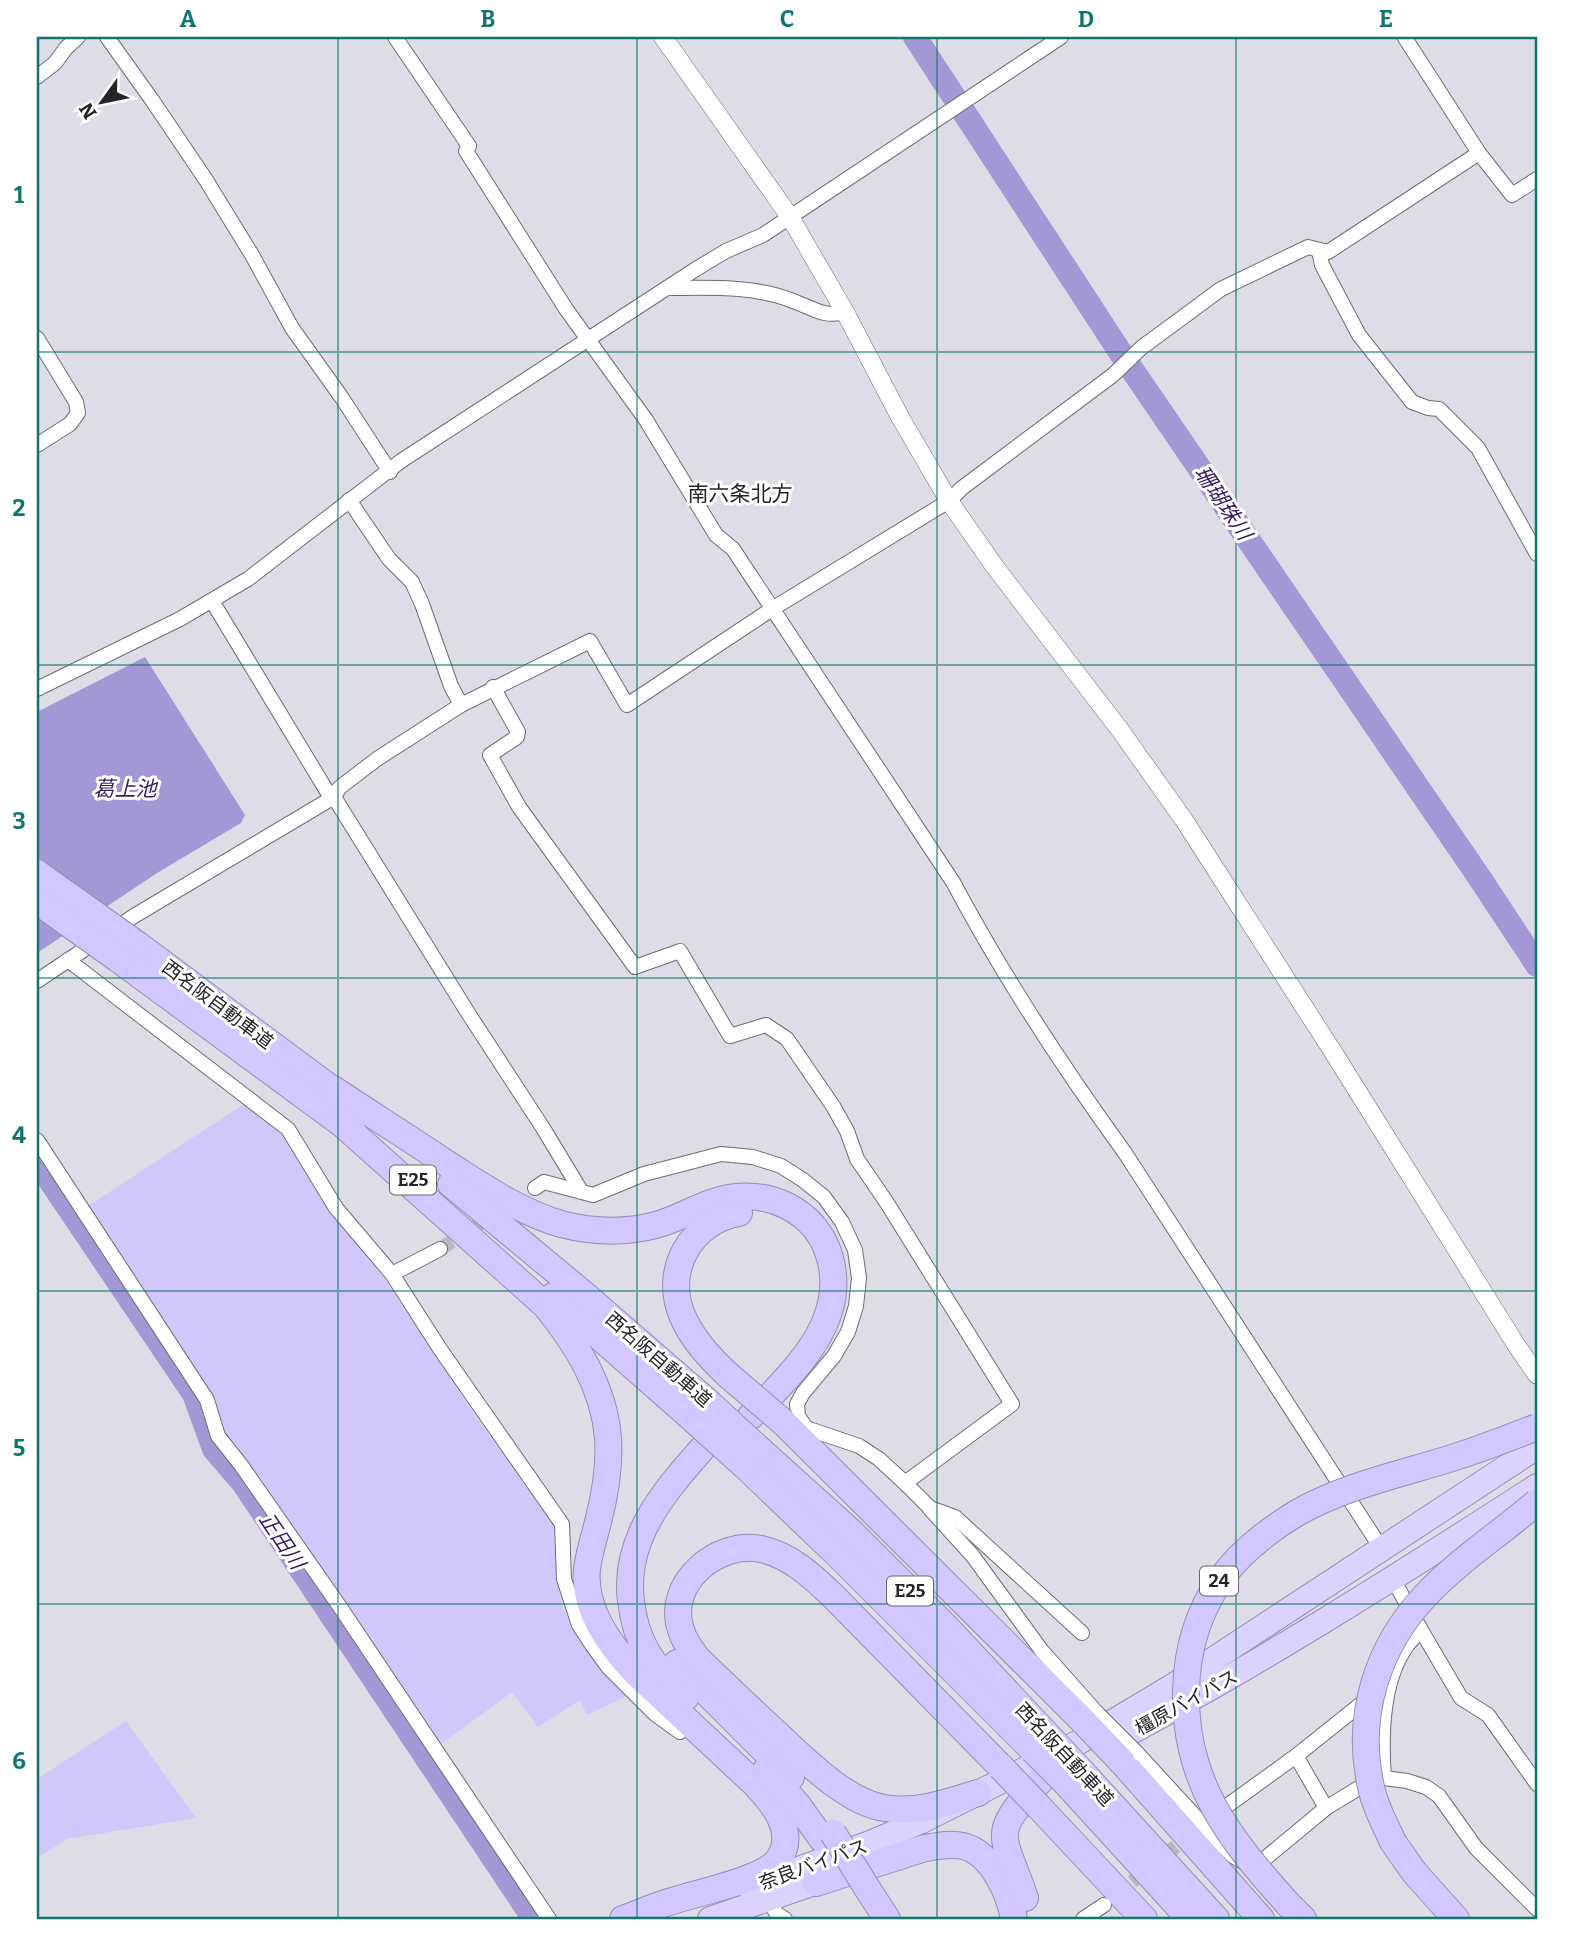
<svg xmlns="http://www.w3.org/2000/svg" width="1574" height="1956" viewBox="0 0 1574 1956" font-family="Bitter,'Noto Sans JP',serif">
<style>
.green{fill:#d1c7fa}
.water{fill:#a497d6}
.lines{fill:none;stroke-linecap:round;stroke-linejoin:round}
.river{stroke:#a497d6;stroke-width:24}
.minor-tunnel{stroke:#b9b7c1;stroke-width:14;stroke-dasharray:14 7;stroke-linecap:butt}
.minor-casing{stroke:#6e6c76;stroke-width:16}
.tertiary-casing{stroke:#6e6c76;stroke-width:19}
.trunk-casing{stroke:#958eb3;stroke-width:26}
.motorway-casing{stroke:#958eb3;stroke-width:28}
.minor{stroke:#fff;stroke-width:14}
.tertiary{stroke:#fff;stroke-width:18}
.trunk{stroke:#dbd2fe;stroke-width:24}
.motorway{stroke:#d2c7fe;stroke-width:26}
.minor-bridge-casing{stroke:#6e6c76;stroke-width:16;stroke-linecap:butt}
.motorway-bridge-casing{stroke:#958eb3;stroke-width:28;stroke-linecap:butt}
.minor-bridge{stroke:#fff;stroke-width:14}
.motorway-bridge{stroke:#d2c7fe;stroke-width:26}
.grid{fill:none;stroke:#0f766e;stroke-width:2;stroke-opacity:0.55}
.labels{text-anchor:middle;stroke-width:6;stroke-linejoin:round;paint-order:stroke}
.shield{fill:#fff;stroke:#666668;stroke-width:2}
.shield-label{font-size:18px;font-weight:bold;fill:#252428}
.street-label{font-size:19px;fill:#252428;stroke:#fff}
.neighbourhood-label{font-size:21px;fill:#252428;stroke:#fff}
.water-label{font-size:21px;font-style:italic;fill:#341b64;stroke:#fff}
.neatline{fill:none;stroke:#0f766e;stroke-width:2.5}
.grid-label{font-size:23px;text-anchor:middle;font-weight:bold;fill:#0f766e}
</style>
<rect width="100%" height="100%" fill="#dedce7"/>
<!-- green -->
<g class="green">
<polygon points="244,1104 284,1137 321,1200 384,1278 472,1411 557,1530 556,1578 563,1608 575,1632 598,1667 627,1696 587,1715 580,1700 538,1727 512,1692 436,1748 234,1455 88,1206"/>
<polygon points="126,1721 196,1818 67,1839 37,1858 37,1779"/>
</g>
<!-- water -->
<polygon class="water" points="145,657 245,815 241,823 157,873 37,953 37,712"/>
<g class="lines">
<!-- river -->
<g class="river">
<polyline points="915,37 1120,352 1477,874 1537,965"/>
<polyline points="37,1161 194,1394 214,1449 244,1484 534,1919"/>
</g>
<!-- minor-tunnel -->
<g class="minor-tunnel">
<polyline points="440,1249 493,1215"/>
<polyline points="1116,1895 1192,1833"/>
</g>
<!-- minor casing -->
<g class="minor-casing">
<g id="minor">
<polyline points="107,37 152,100 206,180 252,255 292,328 342,398 390,472"/>
<path d="M395,37l74,109 -3,5 100,158 80,111 70,115 17,14 220,333c50,94 109,184 172,271l256,395"/>
<polyline points="1406,37 1405,38 1479,153 1512,195 1537,179"/>
<polyline points="37,77 55,63 66,48 78,37"/>
<polyline points="1319,251 1322,265 1359,335 1412,402 1428,408 1439,409 1478,448 1537,554"/>
<path d="M667,288c41,0 87,-3 126,13 20,7 31,17 52,11"/>
<polyline points="37,338 76,402 78,413 70,424 37,445"/>
<polyline points="349,500 389,559 412,582 422,604 451,686 461,705"/>
<polyline points="212,601 328,793 334,797 468,1013 543,1128 581,1191"/>
<polyline points="493,687 518,732 517,737 490,755 519,807 635,967 680,951 730,1036 766,1025 787,1039 833,1106 847,1131 857,1159 887,1203 1012,1404 905,1483"/>
<polyline points="37,689 180,619 248,579 401,461 696,269 726,251 763,235 1061,37"/>
<polyline points="68,960 288,1129 336,1208 392,1274 440,1349 562,1524 564,1579 579,1625 592,1645 608,1667 655,1714 680,1732"/>
<polyline points="37,981 134,916 334,797 339,788 377,759 461,705 590,641 627,705 772,609 949,501 962,488 1113,375 1141,348 1221,289 1308,247 1328,252 1479,153"/>
<polyline points="37,1140 207,1400 218,1436 241,1465 340,1607 549,1919"/>
<polyline points="535,1188 544,1182 593,1195 644,1174 721,1154 753,1157 781,1166 803,1180 824,1197 842,1222 855,1250 859,1278 856,1306 848,1332 834,1356 803,1393 797,1404 798,1416 806,1428 859,1446 879,1459 905,1483 930,1508 955,1517 1082,1633"/>
<polyline points="392,1274 440,1249"/>
<polyline points="930,1509 972,1555 1042,1651 1098,1714"/>
<polyline points="1421,1630 1461,1698 1488,1715 1537,1784"/>
<path d="M1137,1753l80,87 16,16 10,6 19,-1 64,-53 36,-22 22,-8c-3,-40 -3,-92 20,-128 4,-7 11,-14 17,-20l-28,-51"/>
<polyline points="1384,1778 1407,1781 1426,1787 1439,1796 1476,1848 1537,1909"/>
<polyline points="1326,1808 1296,1756 1371,1696"/>
<polyline points="1213,1816 1296,1756"/>
<polyline points="768,1900 777,1914 785,1919"/>
<polyline points="1083,1919 1104,1905"/>
</g>
</g>
<!-- tertiary casing -->
<g class="tertiary-casing">
<polyline id="tertiary" points="663,37 790,217 845,312 900,417 949,501 995,567 1120,730 1184,820 1335,1055 1515,1343 1537,1375"/>
</g>
<!-- trunk casing -->
<g class="trunk-casing">
<g id="trunk">
<path d="M1107,1745c148,-78 289,-168 430,-259"/>
<polyline points="749,1887 870,1843 922,1821 1079,1742 1171,1687 1537,1447"/>
<polyline points="710,1919 835,1876"/>
</g>
</g>
<!-- motorway casing -->
<g class="motorway-casing">
<g id="motorway">
<polyline points="138,945 345,1099"/>
<polyline points="118,959 353,1132"/>
<path d="M333,1089c38,25 77,50 116,76 36,23 71,47 112,59 31,8 64,9 95,1 22,-6 42,-19 64,-25 46,-13 97,10 110,58 18,66 -38,114 -79,158"/>
<path d="M340,1122l205,183c31,38 59,82 63,133 2,28 -3,57 -10,84 -4,16 -9,31 -11,47 -4,40 22,75 48,103l120,112c18,19 43,49 23,76 -16,21 -88,34 -115,44 -13,4 -26,10 -40,15"/>
<polyline points="451,1184 586,1296 708,1402"/>
<polyline points="553,1296 694,1420"/>
<path d="M728,1375c-18,-17 -36,-36 -46,-60 -19,-46 10,-94 57,-102"/>
<polyline points="783,1422 1084,1722"/>
<polyline points="760,1450 852,1533 947,1628 1052,1740"/>
<polyline points="745,1466 838,1555 1033,1750"/>
<polyline points="677,1663 791,1777"/>
<path d="M686,1697c-14,-14 -29,-27 -39,-45 -9,-15 -14,-33 -16,-51 -8,-61 32,-108 70,-151"/>
<polyline points="1122,1762 1261,1919"/>
<polyline points="766,1770 797,1804 822,1839"/>
<polyline points="1083,1773 1216,1919"/>
<polyline points="1066,1783 1190,1919"/>
<path d="M978,1793c-30,9 -62,21 -94,15 -38,-6 -81,-50 -109,-76 -26,-24 -52,-49 -78,-74 -6,-8 -13,-17 -16,-28 -16,-46 36,-90 80,-81 29,6 52,28 72,47l168,171"/>
<polyline points="1039,1807 1144,1919"/>
<polyline points="1393,1842 1414,1872 1456,1919"/>
<path d="M816,1883l109,-35c12,-2 26,-5 38,-2 29,7 46,47 51,73"/>
<polyline points="867,1888 887,1919"/>
<path d="M1025,1898c-22,-65 -37,-62 16,-118"/>
<polyline points="1288,1904 1303,1919"/>
</g>
</g>
<!-- minor -->
<use href="#minor" class="minor"/>
<!-- tertiary -->
<use href="#tertiary" class="tertiary"/>
<!-- trunk -->
<use href="#trunk" class="trunk"/>
<!-- motorway -->
<use href="#motorway" class="motorway"/>
<!-- minor-bridge casing -->
<g class="minor-bridge-casing">
<polyline id="minor-bridge" points="1098,1714 1137,1753"/>
</g>
<!-- motorway-bridge casing -->
<g class="motorway-bridge-casing">
<g id="motorway-bridge">
<polyline points="37,873 138,945"/>
<polyline points="37,901 118,959"/>
<polyline points="728,1375 783,1422"/>
<polyline points="708,1402 760,1450"/>
<polyline points="694,1420 745,1466"/>
<polyline points="1084,1722 1122,1762"/>
<polyline points="1052,1740 1083,1773"/>
<polyline points="1033,1750 1066,1783"/>
<polyline points="1001,1767 1039,1807"/>
<polyline points="833,1833 867,1888"/>
<path d="M1393,1842c-8,-18 -18,-35 -22,-55 -16,-71 6,-140 55,-192 33,-35 75,-62 111,-93"/>
<path d="M1288,1904c-27,-30 -54,-61 -74,-97 -38,-70 -39,-162 7,-228 19,-27 48,-49 76,-66 47,-27 104,-39 155,-55 29,-9 57,-20 85,-31"/>
</g>
</g>
<!-- minor-bridge -->
<use href="#minor-bridge" class="minor-bridge"/>
<!-- motorway-bridge -->
<use href="#motorway-bridge" class="motorway-bridge"/>
</g>
<!-- grid -->
<path class="grid" d="M338,37v1882M637,37v1882M937,37v1882M1236,37v1882M37,352h1500M37,665h1500M37,978h1500M37,1291h1500M37,1604h1500"/>
<g class="labels">
<!-- shield labels -->
<g class="shield">
<rect x="390" y="1165.5" width="46" height="29" rx="5"/>
<rect x="1200" y="1566.5" width="38" height="29" rx="5"/>
<rect x="887" y="1576.5" width="46" height="29" rx="5"/>
</g>
<g class="shield-label">
<text x="413" y="1186">E25</text>
<text x="1219" y="1587">24</text>
<text x="910" y="1597">E25</text>
</g>
<!-- street labels -->
<g class="street-label">
<text transform="translate(218 1004) rotate(37)" y="7">西名阪自動車道</text>
<text transform="translate(659 1359) rotate(41)" y="7">西名阪自動車道</text>
<text transform="translate(1186 1702) rotate(-29)" y="7">橿原バイパス</text>
<text transform="translate(1065 1754) rotate(47)" y="7">西名阪自動車道</text>
<text transform="translate(813 1864) rotate(-20)" y="7">奈良バイパス</text>
</g>
<!-- neighbourhood labels -->
<g class="neighbourhood-label">
<text x="740" y="501">南六条北方</text>
</g>
<!-- water labels -->
<g class="water-label">
<text transform="translate(1223 503) rotate(56)" y="7">珊瑚珠川</text>
<text x="125" y="796">葛上池</text>
<text transform="translate(282 1541) rotate(56)" y="7">正田川</text>
</g>
</g>
<!-- border -->
<rect width="1574" height="1956" fill="none" stroke="#ffffff" stroke-width="77"/>
<!-- north arrow -->
<g transform="translate(102 102) rotate(237)" stroke="#ffffff" stroke-width="5" paint-order="stroke">
<path d="M0-5L12 26L0 18L-12 26Z" fill="#252428"/>
<text y="-10" font-size="19" font-weight="bold" text-anchor="middle" fill="#252428">N</text>
</g>
<rect x="38" y="38" width="1498" height="1880" class="neatline"/>
<g class="grid-label">
<text x="188" y="27">A</text>
<text x="488" y="27">B</text>
<text x="787" y="27">C</text>
<text x="1086" y="27">D</text>
<text x="1386" y="27">E</text>
<text x="19" y="203">1</text>
<text x="19" y="516">2</text>
<text x="19" y="829">3</text>
<text x="19" y="1143">4</text>
<text x="19" y="1456">5</text>
<text x="19" y="1769">6</text>
</g>
</svg>
